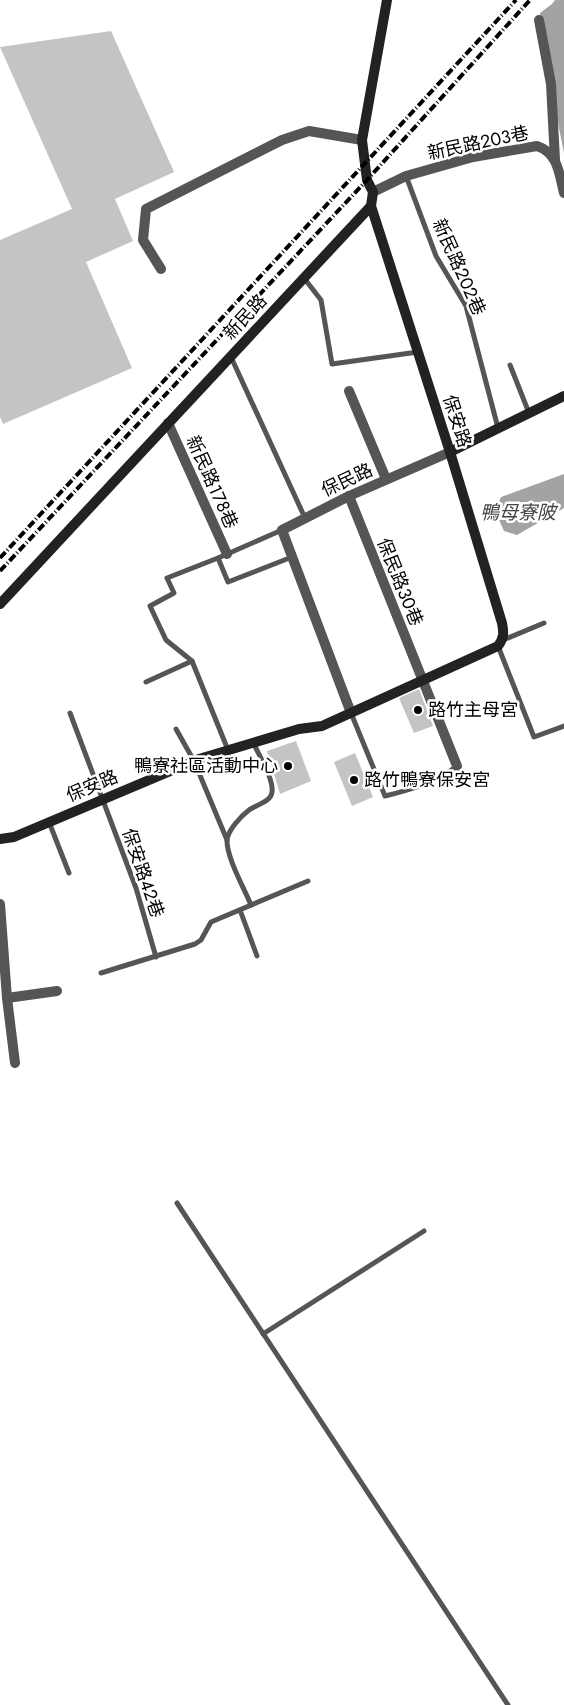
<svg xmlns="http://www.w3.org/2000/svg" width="564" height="1705" viewBox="0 0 564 1705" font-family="Jost,'Noto Sans TC',sans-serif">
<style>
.water{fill:#a3a3a3}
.building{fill:#c4c4c4}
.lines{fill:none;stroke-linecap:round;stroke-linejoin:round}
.lane{stroke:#555;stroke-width:5}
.street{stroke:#555;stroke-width:10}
.secondary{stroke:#222;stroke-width:10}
.rail{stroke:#000;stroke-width:4;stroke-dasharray:8 2.5 1 2.5;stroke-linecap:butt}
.poi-dot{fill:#000;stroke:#fff;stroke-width:2}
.labels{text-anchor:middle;stroke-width:5;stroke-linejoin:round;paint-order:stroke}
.street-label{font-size:18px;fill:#000;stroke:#fff}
.poi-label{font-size:18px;fill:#000;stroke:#fff;text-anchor:start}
.water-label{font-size:19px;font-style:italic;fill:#444;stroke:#fff}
</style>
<rect width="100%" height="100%" fill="#fff"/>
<!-- water -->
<g class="water">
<polygon points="555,0 564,0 564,153 555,108 540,13 552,4"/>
<polygon points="564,474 564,508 517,535 504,531 495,511 501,497"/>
</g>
<!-- building -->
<g class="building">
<polygon points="111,31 174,172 115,199 133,241 86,262 132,368 3,424 0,417 0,240 72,209 0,47"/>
<polygon points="419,689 433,726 414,733 399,698"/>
<polygon points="296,741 311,781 280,794 267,751"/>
<polygon points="355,753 373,797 352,806 334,762"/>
</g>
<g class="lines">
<!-- lane -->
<g class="lane">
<polyline points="406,176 436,256 466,306 498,428"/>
<polyline points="304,278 321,300 332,364 418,352"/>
<polyline points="231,357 305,518"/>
<polyline points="510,365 529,413"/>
<polyline points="218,558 228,582 292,557"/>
<polyline points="503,640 544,623"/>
<polyline points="498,646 534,737 564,726"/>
<polyline points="146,682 192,661"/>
<polyline points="70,713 136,888 156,957"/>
<path d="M351,713l34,83c25,-6 52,-14 72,-30"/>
<polyline points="176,729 194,761 227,840"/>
<polyline points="228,750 192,661 166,640 150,606 174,593 167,578 218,558 282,530"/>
<polyline points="49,822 69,873"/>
<path d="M251,905c-7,-17 -24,-47 -24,-64 0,-10 14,-25 22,-31 7,-5 22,-8 23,-18 2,-13 -14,-38 -19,-50"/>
<polyline points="240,910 257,956"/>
<polyline points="101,973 195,944 201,940 211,922 308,881"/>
<polyline points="177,1203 508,1705"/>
<polyline points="263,1334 424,1231"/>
</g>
<!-- street -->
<g class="street">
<polyline points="539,20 551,84 555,160"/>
<path d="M373,192l33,-16 67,-19 64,-11c21,7 22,27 27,47"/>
<polyline points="161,269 143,240 146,209 282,140 309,131 362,140"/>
<polyline points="349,391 386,479"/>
<polyline points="168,423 227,554"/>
<polyline points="349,496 457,766"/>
<polyline points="351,713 282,530 349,496 450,452"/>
<polyline points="0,904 7,998 15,1063"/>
<polyline points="7,998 57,991"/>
</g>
<!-- secondary -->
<g class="secondary">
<polyline points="450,452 564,396"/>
<polyline points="0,604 371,206 373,192 367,180 362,140 387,0"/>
<path d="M0,839l14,-2 185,-78 100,-30 23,-3 176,-80c6,-8 6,-13 4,-23l-52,-171 -79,-246"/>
</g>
<!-- rail -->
<g class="rail">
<polyline points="0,558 516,0"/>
<polyline points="0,571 367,180 530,0"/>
</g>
</g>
<!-- markers -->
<g class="poi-dot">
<circle cx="418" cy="710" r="5"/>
<circle cx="288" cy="766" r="5"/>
<circle cx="354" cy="780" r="5"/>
</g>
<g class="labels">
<!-- street labels -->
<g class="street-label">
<text transform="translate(478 143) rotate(-12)" y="6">新民路203巷</text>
<text transform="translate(459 267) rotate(66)" y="6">新民路202巷</text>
<text transform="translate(245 317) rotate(-47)" y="6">新民路</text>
<text transform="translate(457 421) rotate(72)" y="6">保安路</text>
<text transform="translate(347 480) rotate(-25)" y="6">保民路</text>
<text transform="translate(212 482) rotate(66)" y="6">新民路178巷</text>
<text transform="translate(400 582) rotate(68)" y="6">保民路30巷</text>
<text transform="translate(92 786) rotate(-23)" y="6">保安路</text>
<text transform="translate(143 873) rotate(71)" y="6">保安路42巷</text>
</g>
<!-- poi labels -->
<g class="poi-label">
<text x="428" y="716">路竹主母宮</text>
<text x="278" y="772" text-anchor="end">鴨寮社區活動中心</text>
<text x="364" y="786">路竹鴨寮保安宮</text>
</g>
<!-- water labels -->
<g class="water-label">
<text x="518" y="519">鴨母寮陂</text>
</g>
</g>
</svg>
